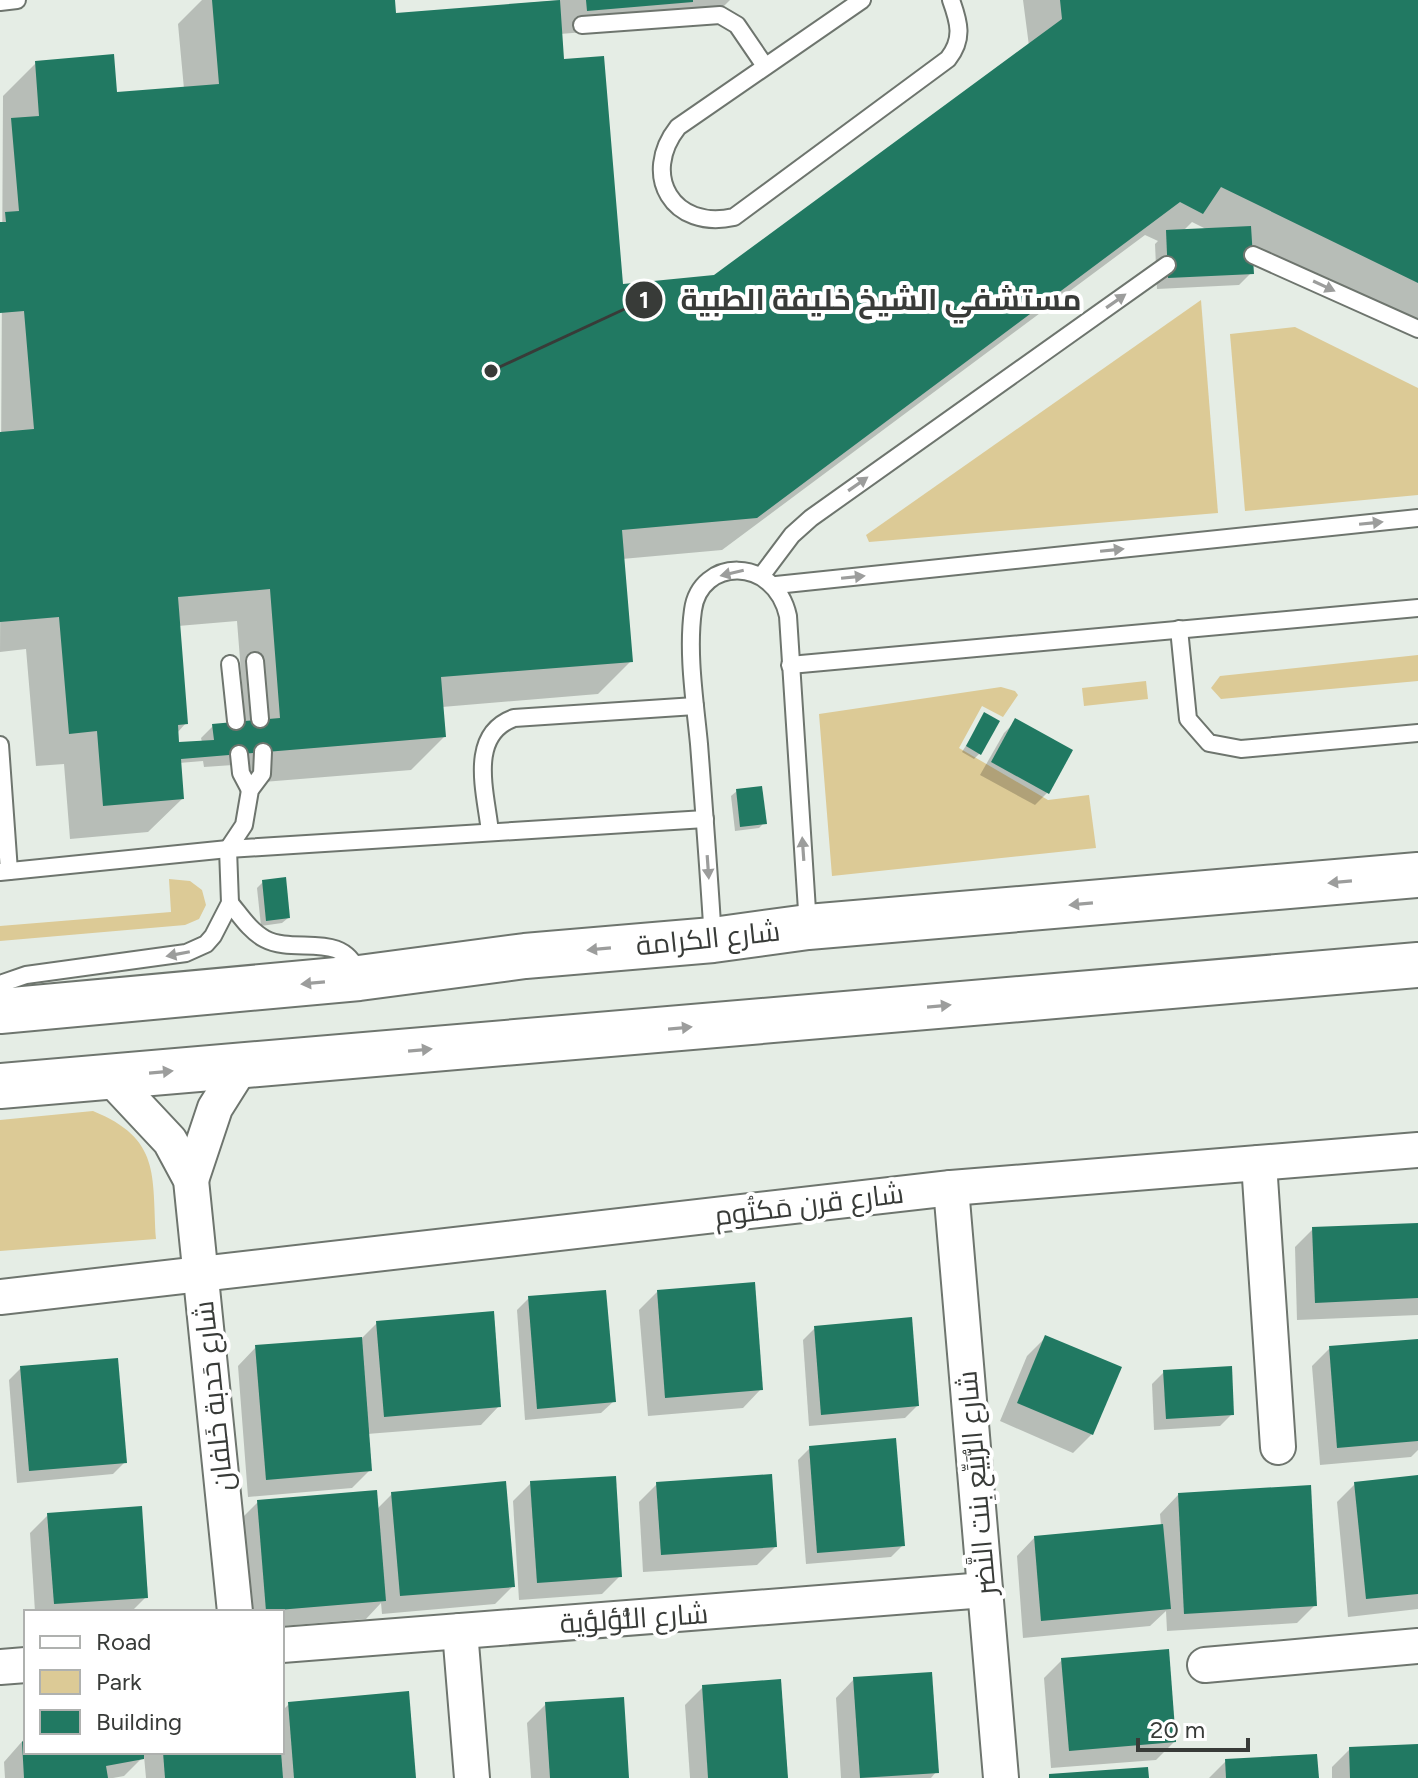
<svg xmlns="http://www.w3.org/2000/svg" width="1418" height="1778" viewBox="0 0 1418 1778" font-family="Figtree,Cairo,sans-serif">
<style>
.green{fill:#dcca96}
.shadow{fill:#0003;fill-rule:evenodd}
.building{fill:#217962;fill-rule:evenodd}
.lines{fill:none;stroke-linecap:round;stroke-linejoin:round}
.service-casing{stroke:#6e756e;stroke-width:20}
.minor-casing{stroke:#6e756e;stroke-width:38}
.secondary-casing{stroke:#6e756e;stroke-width:48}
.service{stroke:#fff;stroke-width:16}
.minor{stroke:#fff;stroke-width:34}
.secondary{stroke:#fff;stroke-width:44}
.oneway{fill:#9c9d9c}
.labels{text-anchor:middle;stroke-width:8;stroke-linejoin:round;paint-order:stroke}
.street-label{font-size:28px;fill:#383b38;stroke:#fff}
.leader{fill:none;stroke:#383b38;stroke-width:3}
.callout-dot{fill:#383b38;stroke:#fff;stroke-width:3}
.mark-label{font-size:24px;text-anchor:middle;font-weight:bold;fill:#fff}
.callout-label{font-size:30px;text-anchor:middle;font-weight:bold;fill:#383b38;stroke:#fff;stroke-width:8;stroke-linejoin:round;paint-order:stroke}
</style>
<rect width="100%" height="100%" fill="#e5ede5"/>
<!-- green -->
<g class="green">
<polygon points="1201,300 1218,513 869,542 866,535"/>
<polygon points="1295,327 1418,388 1418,495 1245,511 1230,334"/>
<polygon points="1418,655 1418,681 1221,699 1211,688 1220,676"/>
<polygon points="1146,681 1148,699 1084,706 1082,688"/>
<polygon points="1001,687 1015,691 1018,695 1003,717 982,706 959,748 1048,800 1089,795 1096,848 832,876 819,714"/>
<polygon points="169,879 190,881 202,890 206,905 199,919 185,925 0,941 0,926 171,912"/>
<path d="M93,1111c68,28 59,63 63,128l-156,12v-131z"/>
</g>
<!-- shadow -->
<g class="shadow">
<path d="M202,0h191l1,15 167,-15h169l-22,22 -148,12 2,27 59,225 94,-9 314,-231 -6,-46h395v332l-168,-81 1,22 -12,12 -82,4 -2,-45 3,-3 -13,-6 -423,315 -100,9 9,102 -33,33 -156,13 2,30 -33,33 -161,13 -2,-19 -44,3 -1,-6 -24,2 3,36 -34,33 -78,7 -6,-75 -28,2 -10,-117 -26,3 3,-556 33,-33 79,31 69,-5 -6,-65zM1192,222l16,8 -25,1zM237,621l8,102 -32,3 -12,12 1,4 -24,5 -1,-14 9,-10 -8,-97z"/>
<polygon points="985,715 979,754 974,759 962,752"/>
<polygon points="1016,721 1047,793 1035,805 980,775 1004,733"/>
<polygon points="737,791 764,823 759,828 735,831 731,796"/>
<polygon points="263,882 288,918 282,923 261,926 257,888"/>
<polygon points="1418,1225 1418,1315 1297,1320 1295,1247 1313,1229"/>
<polygon points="657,1292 761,1389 743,1408 648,1416 639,1310"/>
<polygon points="529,1298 614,1401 601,1413 525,1420 517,1310"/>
<polygon points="377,1323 499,1406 481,1425 367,1434 370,1470 352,1488 248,1497 238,1366 256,1347 361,1339"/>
<polygon points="815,1328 917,1406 905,1418 809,1426 803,1340"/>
<polygon points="1045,1338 1092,1434 1073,1453 1000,1421 1027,1356"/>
<polygon points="1418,1341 1418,1450 1411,1457 1320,1465 1312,1366 1330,1348"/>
<polygon points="21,1368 125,1462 113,1474 17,1483 9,1380"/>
<polygon points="1164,1372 1232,1414 1220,1426 1154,1430 1152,1384"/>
<polygon points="810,1448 903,1545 891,1557 806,1564 798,1460"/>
<polygon points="1418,1477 1418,1609 1348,1617 1337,1502 1355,1484"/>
<polygon points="531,1483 620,1576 602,1594 519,1600 513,1501"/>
<polygon points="657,1484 775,1547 757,1565 643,1572 639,1502"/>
<polygon points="392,1494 513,1586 495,1604 382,1614 381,1603 366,1619 282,1626 282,1612 247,1612 240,1520 258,1502 377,1509"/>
<polygon points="1178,1495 1315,1605 1297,1623 1167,1631 1166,1611 1150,1626 1023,1638 1017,1556 1035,1537 1161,1526 1160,1514"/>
<polygon points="48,1515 146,1597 131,1612 35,1612 30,1533"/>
<polygon points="1062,1660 1174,1742 1156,1760 1051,1768 1044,1678"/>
<polygon points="854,1679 936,1772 931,1778 841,1778 836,1698"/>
<polygon points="703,1687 786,1778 690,1778 685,1705"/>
<polygon points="289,1704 414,1778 146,1778 144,1756 124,1776 113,1778 5,1778 4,1762 26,1737 26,1752 282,1752 282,1711"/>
<polygon points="546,1704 627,1778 531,1778 527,1723"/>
<polygon points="1418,1746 1418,1778 1332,1778 1332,1767 1350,1749"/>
<polygon points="1226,1761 1317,1778 1209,1778"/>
</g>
<!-- building -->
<g class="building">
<path d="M212,0h183l1,13 164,-13 4,59 40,-3 19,228 91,-9 348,-256 -2,-19h358v283l-197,-96 -18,27 -23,-12 -423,316 -135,12 11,132 -192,15 5,60 -265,22 3,40 -81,7 -6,-75 -28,3 -10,-117 -59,5v-190l34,-3 -10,-118 -24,2v-91h6l-1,-10 14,-1 -8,-93 28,-2 -4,-55 79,-7 3,38 102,-8zM270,589l10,129 -68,6 2,16 -35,2 -1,-17 10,-1 -10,-127z"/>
<polygon points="586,0 693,0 693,2 587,11"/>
<polygon points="1251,226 1254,274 1168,278 1166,230"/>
<polygon points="984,712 1000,721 981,755 966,746"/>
<polygon points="1015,718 1073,750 1049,794 991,762"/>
<polygon points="762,786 767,824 740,827 736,789"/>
<polygon points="286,877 290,918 266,921 262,880"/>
<polygon points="1418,1223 1418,1298 1315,1303 1312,1227"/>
<polygon points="755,1282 763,1390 665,1398 657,1290"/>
<polygon points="606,1290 616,1402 537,1409 528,1296"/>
<polygon points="494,1311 501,1407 384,1417 376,1321"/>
<polygon points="912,1317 919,1406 821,1415 814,1326"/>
<polygon points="1045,1335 1122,1367 1093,1435 1017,1403"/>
<polygon points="362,1337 372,1471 266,1480 255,1345"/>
<polygon points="1418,1339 1418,1441 1337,1448 1329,1346"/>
<polygon points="118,1358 127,1463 29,1471 20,1366"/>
<polygon points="1232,1366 1234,1415 1166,1419 1163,1370"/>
<polygon points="896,1438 905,1546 817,1553 809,1446"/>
<polygon points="772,1474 777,1547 661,1555 656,1482"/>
<polygon points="1418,1475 1418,1594 1366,1599 1354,1482"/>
<polygon points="616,1476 622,1577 537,1583 530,1481"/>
<polygon points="506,1481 515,1587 400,1596 391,1492"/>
<polygon points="1311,1485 1317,1606 1184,1614 1178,1493"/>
<polygon points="377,1490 386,1601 266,1611 257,1500"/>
<polygon points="142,1506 148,1598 54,1604 47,1513"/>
<polygon points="1163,1524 1171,1609 1041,1621 1034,1536"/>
<polygon points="1169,1649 1176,1742 1069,1751 1061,1658"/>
<polygon points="932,1672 939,1773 860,1778 853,1677"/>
<polygon points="781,1679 788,1778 708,1778 702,1685"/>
<polygon points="409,1691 416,1778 294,1778 288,1702"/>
<polygon points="624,1697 629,1778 550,1778 545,1702"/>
<polygon points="26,1738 26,1752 144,1752 144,1759 106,1766 108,1778 24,1778 22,1742"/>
<polygon points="1418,1744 1418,1778 1350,1778 1349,1747"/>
<polygon points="163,1752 281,1752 283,1778 165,1778"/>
<polygon points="1317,1754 1319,1778 1226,1778 1225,1759"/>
<polygon points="1148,1767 1149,1778 1049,1778 1049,1774"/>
</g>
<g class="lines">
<!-- service casing -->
<g class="service-casing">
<g id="service">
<path d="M862,0l-184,127c-38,48 -5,104 56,90l214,-158c16,-20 11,-37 3,-59"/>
<polyline points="0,2 17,0"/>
<polyline points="582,25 720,15 737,25 765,66"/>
<polyline points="1253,255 1418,329"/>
<polyline points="762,575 792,535 811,518 1167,265"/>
<polyline points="776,585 1418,518"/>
<polyline points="1179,629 1188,719 1209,743 1241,749 1418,733"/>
<polyline points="255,661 260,719"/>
<polyline points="230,664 236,721"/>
<polyline points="790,665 1418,608"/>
<polyline points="0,745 9,871"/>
<polyline points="239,754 241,773 250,790"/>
<path d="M490,832c-4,-39 -23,-97 24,-114l181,-12"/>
<polyline points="0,872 228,849 705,819"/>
<path d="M230,903c10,12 20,28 35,36 30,16 78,-9 93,34"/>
<path d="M713,940c-4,-66 -9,-131 -14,-196 -4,-42 -12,-91 -6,-134 7,-52 81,-55 95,6l20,310"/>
<polyline points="0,984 26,975 186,953 206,944 213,936 230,903 228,849 244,825 250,790 262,774 263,752"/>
</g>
</g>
<!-- minor casing -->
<g class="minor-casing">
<g id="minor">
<polyline points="110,1077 170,1141 191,1180 235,1612"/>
<polyline points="1259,1163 1278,1447"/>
<polyline points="191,1180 215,1108 242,1065"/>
<polyline points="951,1188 1001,1778"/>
<polyline points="0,1297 951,1188 1418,1150"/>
<polyline points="460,1631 472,1778"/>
<polyline points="282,1645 985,1590"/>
<polyline points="1205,1665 1418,1646"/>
<polyline points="0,1667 26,1665"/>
</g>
</g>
<!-- secondary casing -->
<g class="secondary-casing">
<g id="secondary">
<polyline points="0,1011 359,978 525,956 713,940 808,927 1418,875"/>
<polyline points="0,1086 1418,965"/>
</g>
</g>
<!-- service -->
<use href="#service" class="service"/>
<!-- minor -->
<use href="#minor" class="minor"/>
<!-- secondary -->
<use href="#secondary" class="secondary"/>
</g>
<!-- one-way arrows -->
<defs><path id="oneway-solid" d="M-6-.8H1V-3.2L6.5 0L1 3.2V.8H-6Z" transform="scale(2)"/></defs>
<g class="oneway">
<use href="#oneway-solid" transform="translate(1324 286) rotate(25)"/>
<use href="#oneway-solid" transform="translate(1116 301) rotate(-35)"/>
<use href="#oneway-solid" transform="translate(858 484) rotate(-35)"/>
<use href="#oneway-solid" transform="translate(1371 523) rotate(-6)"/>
<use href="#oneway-solid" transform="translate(1112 550) rotate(-6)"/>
<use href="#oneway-solid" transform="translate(732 573) rotate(167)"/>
<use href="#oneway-solid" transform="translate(853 577) rotate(-6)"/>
<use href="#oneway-solid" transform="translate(803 849) rotate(-94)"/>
<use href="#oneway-solid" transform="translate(708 867) rotate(86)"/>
<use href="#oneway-solid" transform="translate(1340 882) rotate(175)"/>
<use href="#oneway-solid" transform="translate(1081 904) rotate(175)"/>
<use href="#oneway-solid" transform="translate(599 949) rotate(175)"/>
<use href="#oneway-solid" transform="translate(178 954) rotate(169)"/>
<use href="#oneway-solid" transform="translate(313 983) rotate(175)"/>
<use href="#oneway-solid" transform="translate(939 1006) rotate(-5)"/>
<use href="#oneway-solid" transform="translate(680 1028) rotate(-5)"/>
<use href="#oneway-solid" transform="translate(420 1050) rotate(-5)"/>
<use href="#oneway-solid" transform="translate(161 1072) rotate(-5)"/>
</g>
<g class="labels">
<!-- street labels -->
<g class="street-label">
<text transform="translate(708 938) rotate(-6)" y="10">شارع الكرامة</text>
<text transform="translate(809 1204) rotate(-7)" y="10">شارع قرن مَكتُوم</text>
<text transform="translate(213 1396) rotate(-96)" y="10">شارع حَدبة خَلفان</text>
<text transform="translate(976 1483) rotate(-95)" y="10">شارع الرُّبَيِّع بِنت النَّضر</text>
<text transform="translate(634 1618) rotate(-4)" y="10">شارع اللُّؤلؤية</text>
</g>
</g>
<!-- callouts -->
<path class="leader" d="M491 371L644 300"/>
<g class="callout-dot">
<circle cx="491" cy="371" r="8"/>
<circle cx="644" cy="300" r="20"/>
</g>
<g class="mark-label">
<text x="644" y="308">1</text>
</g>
<g class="callout-label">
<text x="881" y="310">مستشفي الشيخ خليفة الطبية</text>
</g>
<!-- legend -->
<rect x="24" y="1610" width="260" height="144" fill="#ffffff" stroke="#afb1af" stroke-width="2"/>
<rect x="40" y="1636" width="40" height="12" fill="#ffffff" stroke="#afb1af" stroke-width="2"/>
<text x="96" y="1650" font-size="24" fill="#383b38">Road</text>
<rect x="40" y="1670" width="40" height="24" fill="#dcca96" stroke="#afb1af" stroke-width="2"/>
<text x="96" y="1690" font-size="24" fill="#383b38">Park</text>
<rect x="40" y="1710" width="40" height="24" fill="#217962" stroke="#afb1af" stroke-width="2"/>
<text x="96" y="1730" font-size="24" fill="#383b38">Building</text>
<!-- scale -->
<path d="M1138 1738v12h110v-12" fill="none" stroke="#383b38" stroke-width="4"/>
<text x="1150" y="1738" font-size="24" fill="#383b38" stroke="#ffffff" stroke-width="6" paint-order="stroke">20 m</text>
</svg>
